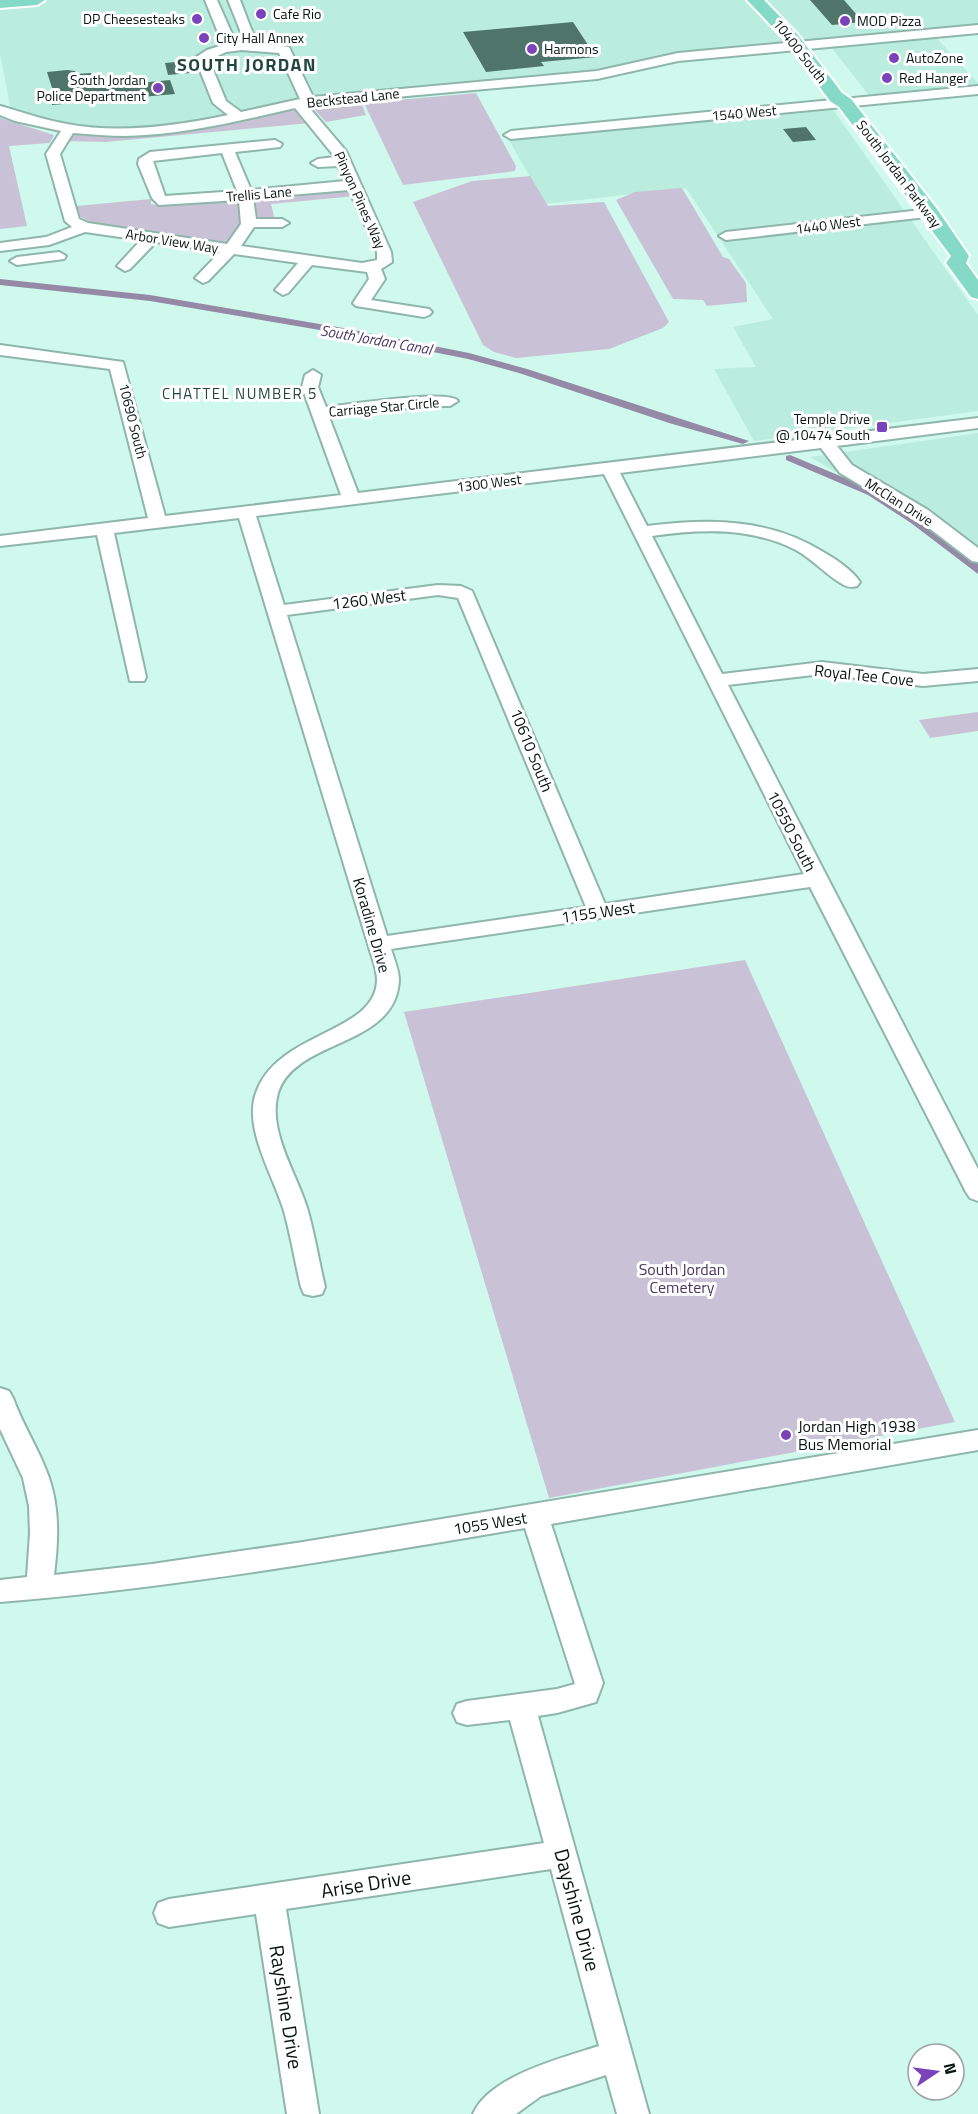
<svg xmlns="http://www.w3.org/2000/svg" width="978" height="2114" viewBox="0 0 978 2114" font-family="'Titillium Web',sans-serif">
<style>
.built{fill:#baeddd}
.green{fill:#c9c2d6}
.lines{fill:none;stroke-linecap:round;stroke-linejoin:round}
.canal{fill:#958aa6;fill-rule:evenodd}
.building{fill:#4f756a}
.minor-casing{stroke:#8eb6aa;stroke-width:4}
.major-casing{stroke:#fff;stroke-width:4}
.minor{fill:#fff;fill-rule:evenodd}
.major{fill:#85d9c7;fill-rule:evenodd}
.poi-dot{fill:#7b43ba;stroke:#fff;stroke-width:2}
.labels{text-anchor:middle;stroke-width:6;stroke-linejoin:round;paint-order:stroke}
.far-poi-label{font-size:14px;fill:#061511;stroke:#fff;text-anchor:start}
.far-street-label{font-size:14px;fill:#061511;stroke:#fff}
.far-water-label{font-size:15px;font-style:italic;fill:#493861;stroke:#fff}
.far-neighbourhood-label{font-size:15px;letter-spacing:1.5px;fill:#21473d;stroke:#fff}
.street-label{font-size:16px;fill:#061511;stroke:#fff}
.park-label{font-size:16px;fill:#483761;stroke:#fff}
.poi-label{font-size:16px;fill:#061511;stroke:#fff;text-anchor:start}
.far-district-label{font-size:18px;font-weight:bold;letter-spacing:1.5px;fill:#21473d;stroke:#fff}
.near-street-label{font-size:20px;fill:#061511;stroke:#fff}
</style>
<rect width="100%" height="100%" fill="#cff9ec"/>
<!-- built -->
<g class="built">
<polygon points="0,0 978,0 978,27 933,34 978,83 978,87 871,98 824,38 686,52 613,69 552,77 345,94 292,101 231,116 169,126 106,128 59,123 11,110 0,54"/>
<polygon points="832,108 978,315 978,411 754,441 714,369 756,367 733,327 773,319 686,188 545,204 508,138"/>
<polygon points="978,433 978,561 953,539 810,457"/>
</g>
<!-- green -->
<g class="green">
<polygon points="476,93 516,166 515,171 403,185 364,103"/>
<polygon points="360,100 366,115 326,122 313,108 318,104"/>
<polygon points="287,109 300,112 310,123 106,142 66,141 70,136 81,134 148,134 199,129"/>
<polygon points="0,118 54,135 50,143 9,146 27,226 0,229"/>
<polygon points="530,176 548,206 604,202 669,322 663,328 609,349 516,358 494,352 483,345 413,202 472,181"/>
<polygon points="682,188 723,257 729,259 746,283 747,302 707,306 703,300 673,299 616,200 635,192"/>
<polygon points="350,189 355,196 271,204 275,220 255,218 252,200 254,198"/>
<polygon points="151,199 151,204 162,206 235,199 239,201 244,219 232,241 219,243 94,224 79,216 76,206"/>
<polygon points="978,712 978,731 930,738 919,720"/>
<polygon points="745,960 955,1422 549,1498 404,1012"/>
</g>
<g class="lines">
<!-- canal -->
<g class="canal">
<polygon points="0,279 150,295 343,328 469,353 527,369 749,441 743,444 669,423 519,373 468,359 343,334 150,301 0,285"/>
<polygon points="790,455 876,491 919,519 978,564 978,574 911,523 868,495 786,460 786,456"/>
</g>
</g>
<!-- building -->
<g class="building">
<polygon points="810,0 844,0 863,22 832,25"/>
<polygon points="573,22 596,57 541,62 544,66 486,72 463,32"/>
<polygon points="186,61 190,73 168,75 165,63"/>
<polygon points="67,70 75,71 76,74 91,73 98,87 170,80 175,94 52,105 49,92 53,91 47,72"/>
<polygon points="806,127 816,140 793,142 783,129"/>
</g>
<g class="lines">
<!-- minor casing -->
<g class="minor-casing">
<g id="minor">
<path d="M205,0h12l19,43 8,-3 -16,-40h12l16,42 33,5 24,50 284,-26 81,-18 300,-28v8l-300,28 -81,18 -290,26 39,46 45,101 1,10 -11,7 4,10 -14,21 58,9 3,3 -3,3 -5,2 -68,-11 -3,-3 16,-24 -2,-7 -55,-7 -24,28 -5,2 -8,-5 23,-27 -64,-9 -26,27 -5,2 -8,-5 25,-26 -64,-10 -26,27 -5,2 -8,-5 24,-26 -56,-8 -36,13 -49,6v-8l46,-6 26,-10 -7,-6 -19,-67 15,-23 -46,-10 -15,-6v-9c22,6 44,14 67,18 51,10 110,2 161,-9l-15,-12 -18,-45 12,-8 16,-5zM242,50l37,3 21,46 -59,13 -15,-11 -17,-41 17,-8zM295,108l40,49 -17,2 -7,4 7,4 20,-1 7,15 -94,9 -16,-38 45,-5 2,-3 -7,-4 -125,12 -11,7 -1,5 14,34 7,7 80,-5 2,24 -14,20 -139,-21 -9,-4 -19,-65 13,-21c17,1 35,3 52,3 58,-1 114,-15 170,-28zM222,153l15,38 -72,5 -12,-35zM349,190l28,62v8l-15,3 -121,-17 13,-19h28l7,-4 -7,-4h-26l-3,-21z"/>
<polygon points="978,86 978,94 511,139 504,135 511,131"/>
<polygon points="930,209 937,213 935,216 726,240 719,236 726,232"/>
<polygon points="59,252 66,256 64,259 17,265 10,261 17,257"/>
<path d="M0,345l123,17 42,154 176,-21 -39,-108 3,-12 8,-5 8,5 -3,12 8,20c20,-2 123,-18 132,-6l-8,5h-25l-96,11 29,76 620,-75v10l-141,18 15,19 76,45 50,38v14l-6,-1 -56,-43 -76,-45 -19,-25 -201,25 27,53c63,-8 122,-8 178,27 12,7 27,17 35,29l-3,4c-4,1 -8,2 -13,-1 -17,-9 -30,-25 -48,-35 -45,-23 -95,-21 -144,-14l70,138 100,-12 101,12 55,-5v12l-55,5 -101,-12 -94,11 250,484v32l-8,-3 -4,-6 -156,-305 -419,62c3,10 8,21 8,31 -3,68 -104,58 -121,113 -11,39 20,82 30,118 7,25 11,51 17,76l-3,7 -9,2 -9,-2 -3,-7c-6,-25 -10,-51 -17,-76 -10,-34 -41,-83 -28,-118 21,-62 120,-59 121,-113 0,-12 -6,-25 -9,-36l-129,-426 -125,15 32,144 -2,4h-14l-33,-146 -97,11v-10l148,-18 -38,-149 -110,-14zM604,474l200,400 -199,30 -133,-313 -11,-5 -23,-1 -154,20 -28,-89zM438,595l20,3 128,309 -199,29 -100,-321z"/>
<path d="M0,1388l9,3 4,7c10,28 27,53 36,80 11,32 9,65 5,97l98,-11 151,-22 675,-112v20l-427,74 52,159 -7,19 -39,11 -19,3 111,398h-32l-11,-39 -65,21 -25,18h-43c16,-38 89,-56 126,-68l-48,-177 -265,40 33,205h-32l-31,-200 -87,13 -11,-4 -4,-10 4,-10 11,-4 375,-56 -34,-123 -43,5 -10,-3 -4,-9 4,-9 10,-3 90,-12 18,-5 -50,-156c-174,29 -349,60 -525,74v-22l27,-3 3,-44 -1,-27 -6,-28 -23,-49z"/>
</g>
</g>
<!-- major casing -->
<g class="major-casing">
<g id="major">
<polygon points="0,0 45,0 37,5 0,8"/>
<polygon points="747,0 764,0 798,35 842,93 851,99 937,209 969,256 966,263 978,280 978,299 971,297 949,267 946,263 951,256 839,107 830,101 786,41"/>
</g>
</g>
<!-- minor -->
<use href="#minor" class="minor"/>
<!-- major -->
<use href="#major" class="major"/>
</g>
<!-- markers -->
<g class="poi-dot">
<circle cx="261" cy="14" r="6"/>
<circle cx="197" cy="19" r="6"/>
<circle cx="845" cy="21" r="6"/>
<circle cx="204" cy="38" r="6"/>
<circle cx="532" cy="49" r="6"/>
<circle cx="894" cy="58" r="6"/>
<circle cx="887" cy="78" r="6"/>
<circle cx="158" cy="88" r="6"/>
<rect x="876" y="421" width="12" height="12" rx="3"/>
<circle cx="786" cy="1435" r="6"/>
</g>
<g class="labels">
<!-- far-poi labels -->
<g class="far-poi-label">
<text x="273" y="19">Cafe Rio</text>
<text x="185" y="24" text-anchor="end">DP Cheesesteaks</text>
<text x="857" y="26">MOD Pizza</text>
<text x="216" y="43">City Hall Annex</text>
<text x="544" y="54">Harmons</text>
<text x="906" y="63">AutoZone</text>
<text x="899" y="83">Red Hanger</text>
<text x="146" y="85" text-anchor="end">South Jordan<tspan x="146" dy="16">Police Department</tspan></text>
<text x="870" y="424" text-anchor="end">Temple Drive<tspan x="870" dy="16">@ 10474 South</tspan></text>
</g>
<!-- far-street labels -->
<g class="far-street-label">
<text transform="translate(800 51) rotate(52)" y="5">10400 South</text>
<text transform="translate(353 98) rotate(-6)" y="5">Beckstead Lane</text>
<text transform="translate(744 113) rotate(-5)" y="5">1540 West</text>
<text transform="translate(899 174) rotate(53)" y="5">South Jordan Parkway</text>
<text transform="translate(259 194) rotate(-5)" y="5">Trellis Lane</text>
<text transform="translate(360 200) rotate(66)" y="5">Pinyon Pines Way</text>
<text transform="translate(828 225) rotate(-7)" y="5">1440 West</text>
<text transform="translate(172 241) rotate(9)" y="5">Arbor View Way</text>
<text transform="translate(384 407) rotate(-5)" y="5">Carriage Star Circle</text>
<text transform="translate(133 421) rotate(76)" y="5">10690 South</text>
<text transform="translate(489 483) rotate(-7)" y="5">1300 West</text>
<text transform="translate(899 502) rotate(32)" y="5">McClan Drive</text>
</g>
<!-- far-water labels -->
<g class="far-water-label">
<text transform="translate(376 340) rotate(10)" y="5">South Jordan Canal</text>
</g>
<!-- far-neighbourhood labels -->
<g class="far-neighbourhood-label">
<text x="240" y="399">CHATTEL NUMBER 5</text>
</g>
<!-- street labels -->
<g class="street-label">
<text transform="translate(369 599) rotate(-7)" y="6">1260 West</text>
<text transform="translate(864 675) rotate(6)" y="6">Royal Tee Cove</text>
<text transform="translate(532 750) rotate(68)" y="6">10610 South</text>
<text transform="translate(792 831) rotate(63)" y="6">10550 South</text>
<text transform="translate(598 912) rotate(-8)" y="6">1155 West</text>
<text transform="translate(372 925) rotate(74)" y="6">Koradine Drive</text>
<text transform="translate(490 1523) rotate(-9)" y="6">1055 West</text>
</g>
<!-- park labels -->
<g class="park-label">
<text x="682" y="1275">South Jordan<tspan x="682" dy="18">Cemetery</tspan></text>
</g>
<!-- poi labels -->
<g class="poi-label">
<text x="798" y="1432">Jordan High 1938<tspan x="798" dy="18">Bus Memorial</tspan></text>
</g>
<!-- far-district labels -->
<g class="far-district-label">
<text x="247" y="71">SOUTH JORDAN</text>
</g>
<!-- near-street labels -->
<g class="near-street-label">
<text transform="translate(366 1884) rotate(-9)" y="7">Arise Drive</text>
<text transform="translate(577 1910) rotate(75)" y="7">Dayshine Drive</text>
<text transform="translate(286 2007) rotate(81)" y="7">Rayshine Drive</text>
</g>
</g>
<!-- north arrow -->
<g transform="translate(936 2072) rotate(77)"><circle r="28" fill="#ffffff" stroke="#9ba1a0" stroke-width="1.5"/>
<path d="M0-4.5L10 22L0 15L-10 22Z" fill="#7b43ba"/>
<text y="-9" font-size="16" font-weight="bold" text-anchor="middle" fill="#061511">N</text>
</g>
</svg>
